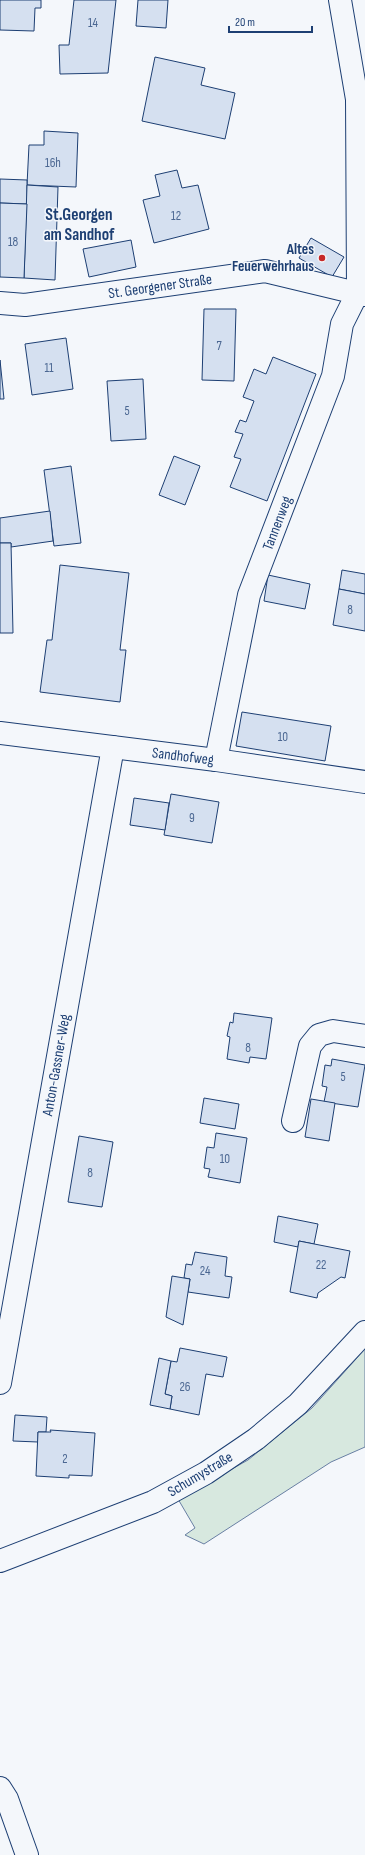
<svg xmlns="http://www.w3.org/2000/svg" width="365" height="1855" viewBox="0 0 365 1855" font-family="'Sofia Sans Condensed',sans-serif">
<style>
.green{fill:#d7e8df;stroke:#687fa3}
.building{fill:#d5e0f0;stroke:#1d3f73}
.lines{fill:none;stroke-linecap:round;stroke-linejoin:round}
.street-casing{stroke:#1d3f73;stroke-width:24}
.street{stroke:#f4f7fb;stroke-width:22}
.poi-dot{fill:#c62828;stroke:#f4f7fb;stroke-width:1.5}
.labels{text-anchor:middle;stroke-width:3;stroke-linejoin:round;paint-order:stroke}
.number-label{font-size:13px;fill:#4b6792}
.poi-label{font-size:15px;font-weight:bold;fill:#1d3f73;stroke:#f4f7fb;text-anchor:end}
.street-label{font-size:15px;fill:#1d3f73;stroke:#f4f7fb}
.quarter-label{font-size:17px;font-weight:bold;fill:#1d3f73;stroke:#f4f7fb}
</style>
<rect width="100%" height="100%" fill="#f4f7fb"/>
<!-- green -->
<polygon class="green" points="365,1349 365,1447 331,1462 204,1544 185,1535 195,1528 178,1499 248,1460 312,1408"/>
<!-- building -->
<g class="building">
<polygon points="0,0 41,0 41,8 35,8 34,31 0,30"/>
<polygon points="74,0 116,0 108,73 60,74 59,45 69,45"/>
<polygon points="138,0 168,0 166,28 136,26"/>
<polygon points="155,57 205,68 201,85 235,93 225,139 142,121"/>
<polygon points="44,131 78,133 76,187 27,185 29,145 44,145"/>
<polygon points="177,170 182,188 198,185 209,229 154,243 143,200 160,196 155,175"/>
<polygon points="0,179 27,180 27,204 0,203"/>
<polygon points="27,185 58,187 55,280 24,278"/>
<polygon points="0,203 27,204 24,278 0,277"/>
<polygon points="311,238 344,257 332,277 299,258"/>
<polygon points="131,240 136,267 89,277 83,249"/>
<polygon points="204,309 236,309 234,381 202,380"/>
<polygon points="66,338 73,389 32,395 25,344"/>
<polygon points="273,357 316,374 267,501 230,487 241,459 234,457 243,434 235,432 240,420 246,422 254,401 243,397 254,369 266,374"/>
<polygon points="0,360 4,399 0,399"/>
<polygon points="143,379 146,439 111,441 107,381"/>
<polygon points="174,456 200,466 185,505 159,495"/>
<polygon points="71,466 81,543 54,546 44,470"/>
<polygon points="50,511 53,541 11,547 11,543 0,543 0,518"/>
<polygon points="0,543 11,543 13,633 0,633"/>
<polygon points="60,565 129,573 120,650 126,650 120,702 40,692 47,640 52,640"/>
<polygon points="342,570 365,574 365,594 339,589"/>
<polygon points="268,575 310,584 305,609 264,601"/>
<polygon points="339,589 365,594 365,631 333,625"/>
<polygon points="242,712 331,726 325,761 236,746"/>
<polygon points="171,794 219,802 212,843 164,835"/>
<polygon points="134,798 169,803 165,830 130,825"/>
<polygon points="234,1013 272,1018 266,1059 250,1057 249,1063 227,1059 230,1037 227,1036 230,1022 233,1023"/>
<polygon points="332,1059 365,1065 358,1107 324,1102 327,1087 322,1086 325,1065 331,1066"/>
<polygon points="204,1098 239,1104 235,1129 200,1123"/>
<polygon points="311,1099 335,1103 329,1141 305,1137"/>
<polygon points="216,1133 247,1138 240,1183 208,1177 210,1169 204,1168 207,1147 214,1148"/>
<polygon points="79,1136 113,1142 102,1207 68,1202"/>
<polygon points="278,1216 318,1224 314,1244 299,1241 298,1247 274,1242"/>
<polygon points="299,1241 350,1251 345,1278 341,1277 318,1293 317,1298 290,1292"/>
<polygon points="195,1252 227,1257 225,1276 232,1277 229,1298 188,1292 190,1279 184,1278 186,1264 192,1265"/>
<polygon points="172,1276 190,1279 183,1325 166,1317"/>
<polygon points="180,1348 227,1357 223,1377 206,1374 199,1415 170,1409 172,1396 165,1394 171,1361 177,1362"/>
<polygon points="159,1358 171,1361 165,1394 172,1396 170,1409 150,1405"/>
<polygon points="15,1415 47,1417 46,1432 38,1432 38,1442 13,1441"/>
<polygon points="50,1430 95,1433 92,1476 69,1475 69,1478 36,1476 38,1432 51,1432"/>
</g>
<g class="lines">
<!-- street casing -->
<g class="street-casing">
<g id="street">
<polyline points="340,0 359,111"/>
<polyline points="0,303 25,305 265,271 365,295"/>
<polyline points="0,733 216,760 365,782"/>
<polyline points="216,760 249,595 333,376 342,324 358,292 357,97"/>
<polyline points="293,1121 310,1046 319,1035 333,1031 365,1036"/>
<polyline points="0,1383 113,747"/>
<polyline points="0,1561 153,1502 206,1473 256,1439 298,1404 365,1332"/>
<polyline points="0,1788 7,1799 27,1855"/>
</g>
</g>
<!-- street -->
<use href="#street" class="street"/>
</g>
<!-- markers -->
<circle class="poi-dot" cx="322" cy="258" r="4"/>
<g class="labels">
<!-- number labels -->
<g class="number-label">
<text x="93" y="27">14</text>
<text x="53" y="167">16h</text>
<text x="176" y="220">12</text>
<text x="13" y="246">18</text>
<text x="219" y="350">7</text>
<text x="49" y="372">11</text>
<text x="127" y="415">5</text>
<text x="350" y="614">8</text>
<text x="283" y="741">10</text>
<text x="192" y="822">9</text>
<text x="248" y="1052">8</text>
<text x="343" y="1081">5</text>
<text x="225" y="1163">10</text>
<text x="90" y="1177">8</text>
<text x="321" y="1269">22</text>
<text x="205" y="1275">24</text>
<text x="185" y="1391">26</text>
<text x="65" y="1463">2</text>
</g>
<!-- poi labels -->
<g class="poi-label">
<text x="314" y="254">Altes<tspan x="314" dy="17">Feuerwehrhaus</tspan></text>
</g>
<!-- street labels -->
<g class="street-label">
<text transform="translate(160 286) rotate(-8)" y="5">St. Georgener Straße</text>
<text transform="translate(277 523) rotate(-69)" y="5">Tannenweg</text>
<text transform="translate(183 756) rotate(7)" y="5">Sandhofweg</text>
<text transform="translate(56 1065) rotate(-80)" y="5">Anton-Gassner-Weg</text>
<text transform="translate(200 1474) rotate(-31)" y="5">Schumystraße</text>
</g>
<!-- quarter labels -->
<g class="quarter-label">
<text x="79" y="220">St.Georgen<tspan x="79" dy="20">am Sandhof</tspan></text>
</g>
</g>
<!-- scale -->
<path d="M229 26v6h83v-6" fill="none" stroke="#1d3f73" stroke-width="2"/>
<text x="235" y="26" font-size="12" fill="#1d3f73" stroke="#f4f7fb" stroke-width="3" paint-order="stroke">20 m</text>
</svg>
